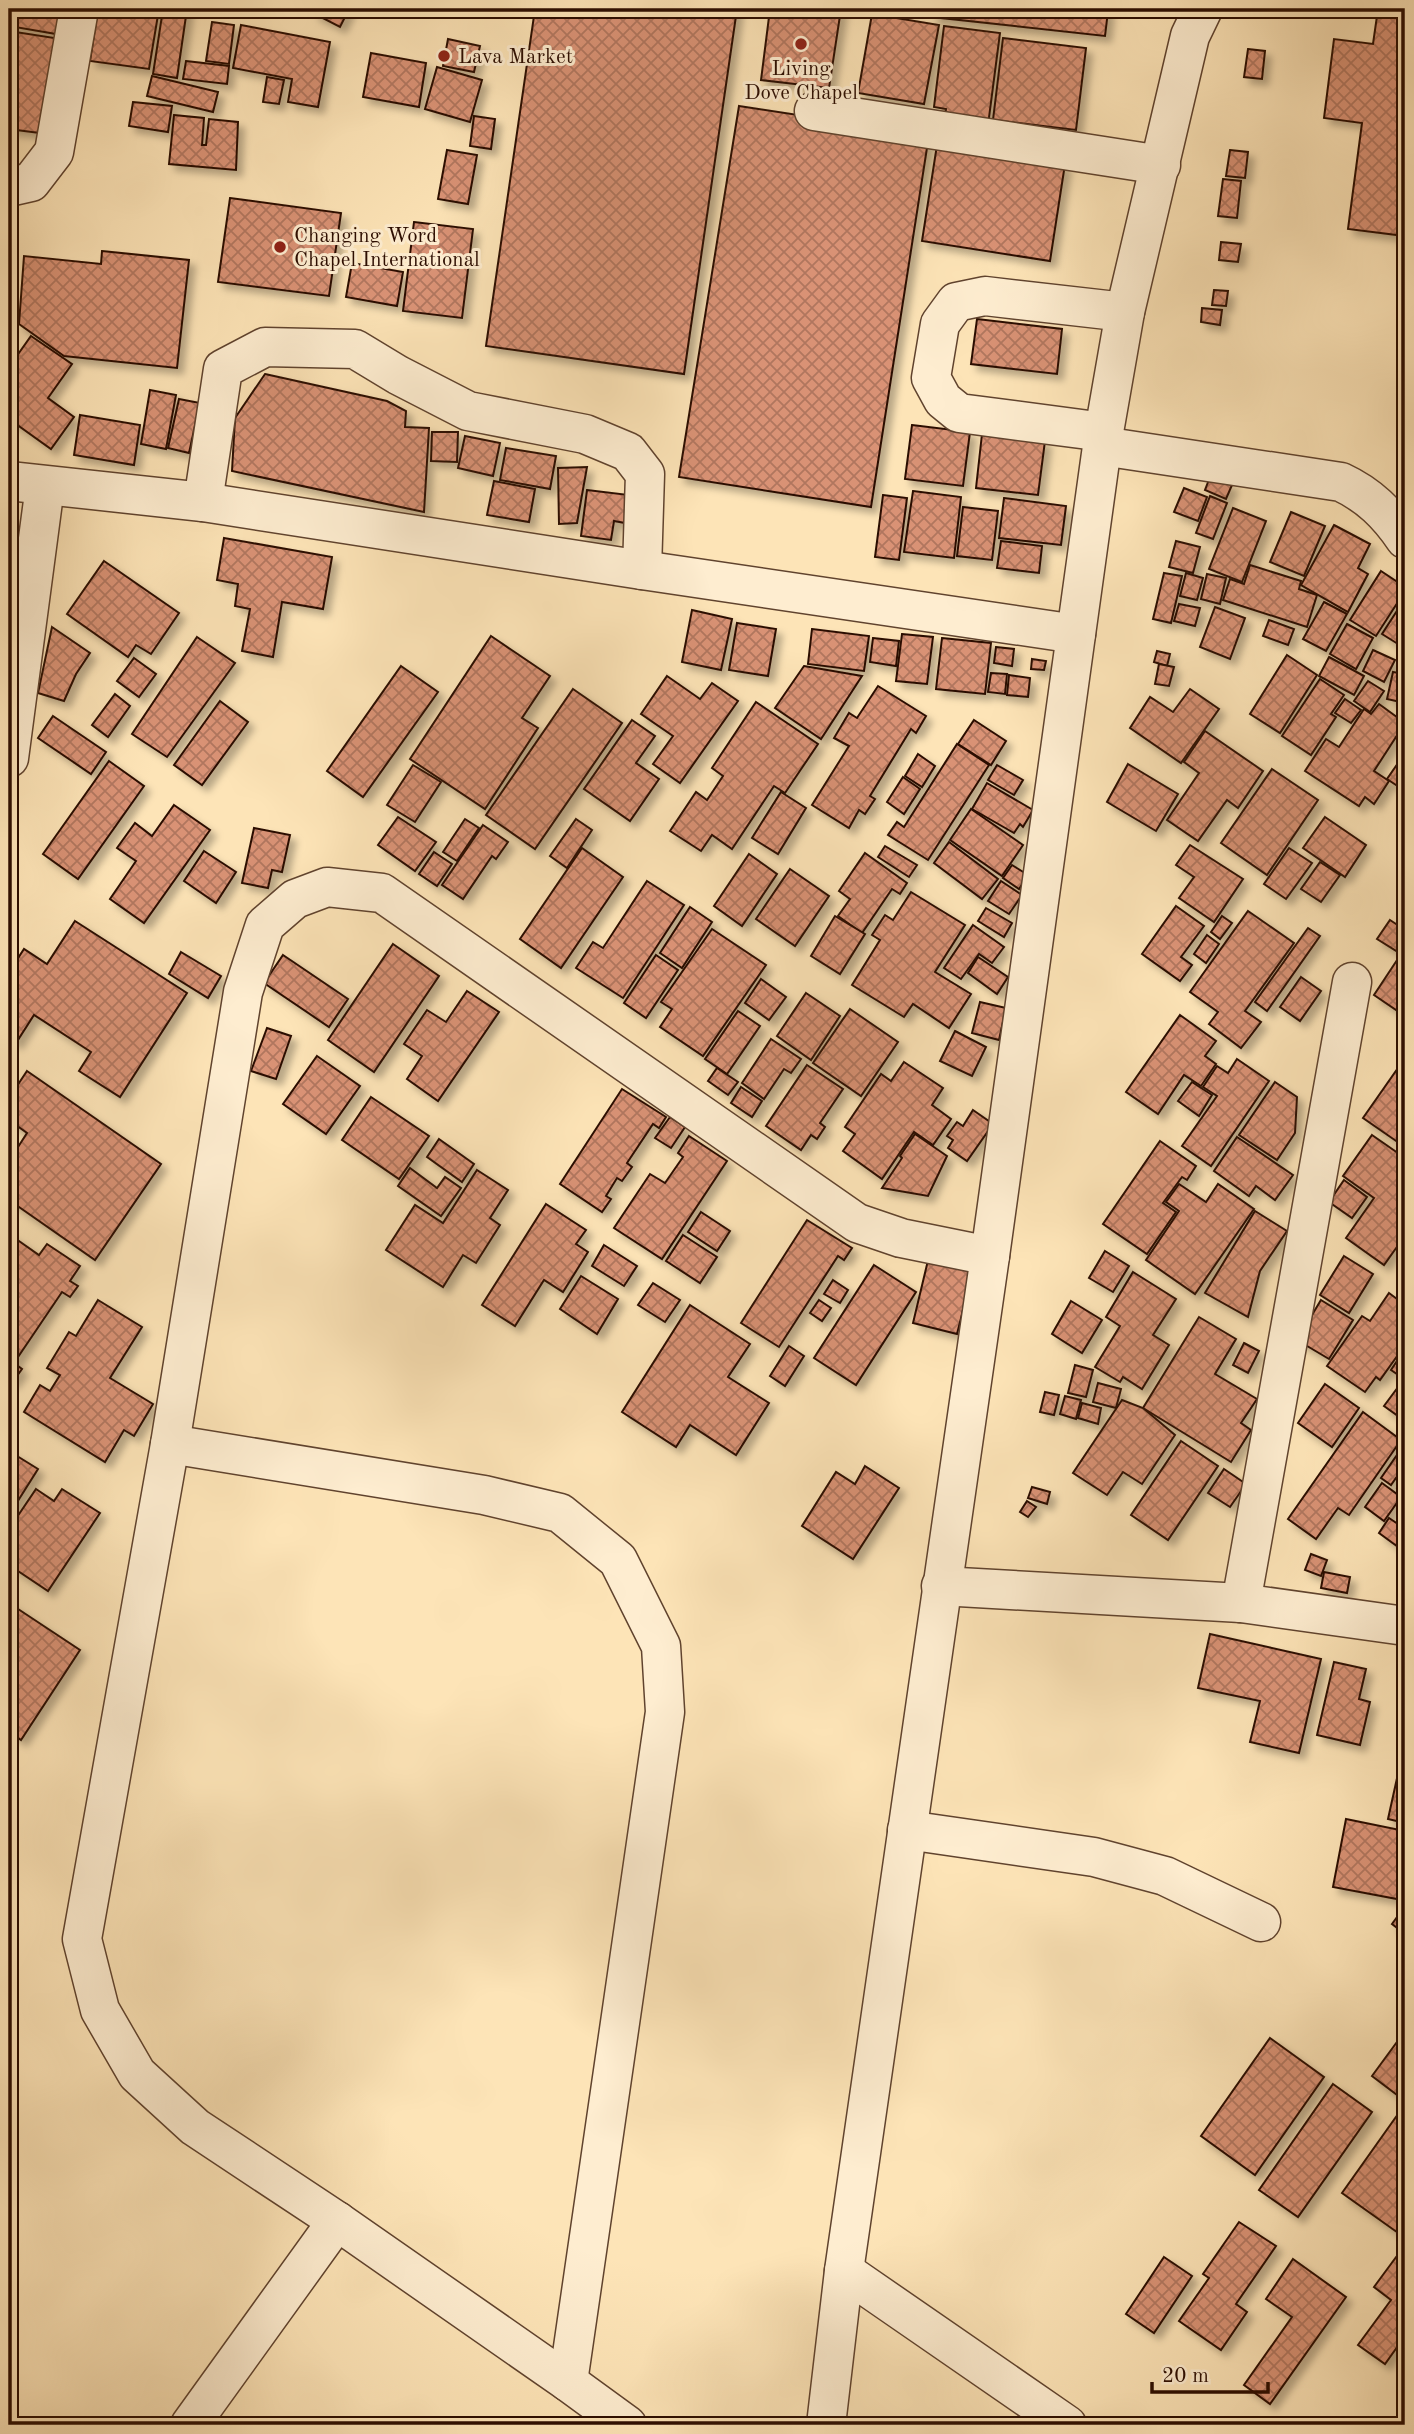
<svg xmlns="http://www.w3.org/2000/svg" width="1414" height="2434" viewBox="0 0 1414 2434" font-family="'Old Standard TT',serif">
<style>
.building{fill:url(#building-cross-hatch);stroke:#2c0d00;stroke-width:2;filter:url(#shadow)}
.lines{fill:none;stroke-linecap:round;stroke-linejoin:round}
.minor-casing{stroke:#60432e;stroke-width:41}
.minor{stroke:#feedd0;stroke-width:38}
.poi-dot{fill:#8f2418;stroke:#feedd0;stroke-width:2.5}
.labels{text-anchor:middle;stroke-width:6;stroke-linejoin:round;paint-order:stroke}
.poi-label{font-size:21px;fill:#2c0d00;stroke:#feedd0;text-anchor:start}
</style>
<defs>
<pattern id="building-cross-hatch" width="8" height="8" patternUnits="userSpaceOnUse" patternTransform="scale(1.75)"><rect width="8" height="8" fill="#d99275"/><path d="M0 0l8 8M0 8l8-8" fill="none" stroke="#b0765e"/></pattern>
<filter id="shadow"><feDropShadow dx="6" dy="6" stdDeviation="3.5" flood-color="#0004"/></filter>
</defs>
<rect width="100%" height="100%" fill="#fde4b7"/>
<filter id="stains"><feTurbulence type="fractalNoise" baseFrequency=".00286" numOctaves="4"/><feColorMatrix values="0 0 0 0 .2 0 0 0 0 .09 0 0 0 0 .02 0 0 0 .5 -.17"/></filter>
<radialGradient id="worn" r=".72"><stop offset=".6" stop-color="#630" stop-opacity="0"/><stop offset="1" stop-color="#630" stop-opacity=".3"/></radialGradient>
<!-- building -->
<g class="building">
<polygon points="9,9 66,9 62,35 9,26"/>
<polygon points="98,9 159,9 149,69 90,61"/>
<polygon points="163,9 187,9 177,78 153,74"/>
<polygon points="315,9 349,9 340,27 313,13"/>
<polygon points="535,9 737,9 684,374 486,346"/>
<polygon points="770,9 841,9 829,88 761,80"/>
<polygon points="933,9 1104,9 1108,11 1105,36 932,17"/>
<polygon points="1378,9 1405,9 1405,236 1348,229 1362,123 1324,118 1334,39 1373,44"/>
<polygon points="872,14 939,25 924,104 858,93"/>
<polygon points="212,22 234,25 229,64 206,61"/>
<polygon points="241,25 330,42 318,107 288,102 292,79 233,68"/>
<polygon points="944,26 1000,33 987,133 943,128 946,109 934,107"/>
<polygon points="9,31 61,39 47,134 9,129"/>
<polygon points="1003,38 1086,48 1076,130 993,120"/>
<polygon points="448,39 480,46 474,72 443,66"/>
<polygon points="1248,49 1265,51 1262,79 1244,77"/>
<polygon points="371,53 426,63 419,107 363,97"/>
<polygon points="186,61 229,66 227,84 183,79"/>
<polygon points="437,67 482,80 470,122 425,109"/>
<polygon points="152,76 218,92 213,112 147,96"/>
<polygon points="267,77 284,80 279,104 263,102"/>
<polygon points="133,102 172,106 168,132 129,126"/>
<polygon points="739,106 929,135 871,507 679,477"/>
<polygon points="174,115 204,118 202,145 206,145 209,119 238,122 236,170 169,164"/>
<polygon points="474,116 495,119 491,149 470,146"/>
<polygon points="937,145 1065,164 1050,261 922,241"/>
<polygon points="447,150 477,155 468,204 438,199"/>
<polygon points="1230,150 1248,152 1245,178 1226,176"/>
<polygon points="1223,179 1241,181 1237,218 1218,216"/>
<polygon points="230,198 341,213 329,296 218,282"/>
<polygon points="414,222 473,229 462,318 403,311"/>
<polygon points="1221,242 1241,244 1238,262 1219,260"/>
<polygon points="102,251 189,260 177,368 64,356 19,324 24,256 101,264"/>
<polygon points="352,263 403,272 397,306 346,297"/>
<polygon points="1214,290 1228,291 1226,306 1212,305"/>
<polygon points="1202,308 1222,310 1220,325 1201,322"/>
<polygon points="977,319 1062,329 1057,374 971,364"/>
<polygon points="31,336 72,364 48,398 74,417 51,449 9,419 9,367"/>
<polygon points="265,374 387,401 406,411 405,427 429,428 424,512 232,471 235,418"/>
<polygon points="150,390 176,395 166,449 141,444"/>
<polygon points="179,399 200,403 189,453 168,448"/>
<polygon points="80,415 140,425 134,465 74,455"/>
<polygon points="912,425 970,432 963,486 905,479"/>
<polygon points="432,432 458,432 457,462 431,461"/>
<polygon points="982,434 1045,441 1038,495 976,488"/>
<polygon points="465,436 500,443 493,476 458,468"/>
<polygon points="506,448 556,456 550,489 500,480"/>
<polygon points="587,467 577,523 559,524 558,468"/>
<polygon points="1210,477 1232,485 1226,499 1205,490"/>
<polygon points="494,481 535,489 529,522 487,515"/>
<polygon points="1184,488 1207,497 1198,521 1174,512"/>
<polygon points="587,490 629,495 625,523 614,521 611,540 581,536"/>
<polygon points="913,491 961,497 954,558 904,552"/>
<polygon points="883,495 907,498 899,560 875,557"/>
<polygon points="1210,496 1227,503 1213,539 1196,533"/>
<polygon points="1004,498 1066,506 1061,545 999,538"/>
<polygon points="963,507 998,511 992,560 957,556"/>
<polygon points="1233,508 1266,521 1242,582 1209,569"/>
<polygon points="1291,512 1325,526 1304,576 1270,562"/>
<polygon points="1334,525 1370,544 1358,568 1368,574 1348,612 1301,585"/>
<polygon points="224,538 332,557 323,609 282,602 273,657 242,651 250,609 235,606 238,584 217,580"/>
<polygon points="1001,541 1042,546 1039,573 997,568"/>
<polygon points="1176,541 1200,547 1193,573 1169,567"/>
<polygon points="104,561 179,613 151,654 136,645 128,657 67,614"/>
<polygon points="1250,565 1301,581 1299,589 1317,595 1307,627 1223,600 1230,579 1244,584"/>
<polygon points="1381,571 1405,587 1405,591 1376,636 1350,620"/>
<polygon points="1164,573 1182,576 1171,623 1153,619"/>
<polygon points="1186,573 1203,578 1197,600 1180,596"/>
<polygon points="1207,574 1226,578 1220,604 1201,599"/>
<polygon points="1404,600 1405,633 1398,644 1382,634"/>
<polygon points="1324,602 1347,614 1326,651 1303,639"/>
<polygon points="1179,604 1200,608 1195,626 1174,621"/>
<polygon points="1215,607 1245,618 1230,659 1200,647"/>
<polygon points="692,610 732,619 721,670 682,662"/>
<polygon points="1269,620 1294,629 1288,645 1263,636"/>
<polygon points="737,623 776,629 768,676 729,670"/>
<polygon points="1347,624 1373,638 1356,669 1330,654"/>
<polygon points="52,627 90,653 76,674 64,701 38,693"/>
<polygon points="812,629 869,636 864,671 808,664"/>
<polygon points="902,634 933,637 927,684 896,681"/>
<polygon points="491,636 550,676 522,718 538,728 485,809 410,759"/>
<polygon points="197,637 235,663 167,757 132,734"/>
<polygon points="873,638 899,641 896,666 870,662"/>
<polygon points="942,638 991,643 985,694 936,689"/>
<polygon points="996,647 1014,649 1012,666 994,663"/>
<polygon points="1373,650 1395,660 1384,682 1363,671"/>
<polygon points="1157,651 1170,654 1167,666 1154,662"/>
<polygon points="1287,655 1317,675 1280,733 1250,714"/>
<polygon points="1329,657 1364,676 1354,695 1319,676"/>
<polygon points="134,658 156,674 139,697 117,681"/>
<polygon points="1032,659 1046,661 1044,670 1031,669"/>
<polygon points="1159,664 1174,667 1169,686 1155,684"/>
<polygon points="401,666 438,692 363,797 327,771"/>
<polygon points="804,666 862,676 821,739 775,708"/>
<polygon points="1393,672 1405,674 1405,703 1387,699"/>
<polygon points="991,673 1007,674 1005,694 988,692"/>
<polygon points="1009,675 1030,678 1028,697 1007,695"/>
<polygon points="667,676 700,699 712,683 738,701 680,783 653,764 673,736 641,714"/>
<polygon points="1320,679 1344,695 1331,714 1336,717 1311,755 1282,736"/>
<polygon points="1368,681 1384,691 1370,712 1354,701"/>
<polygon points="878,686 926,716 916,733 911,729 870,796 875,799 865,814 859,810 849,828 812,805 849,746 834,738 849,713 857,718"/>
<polygon points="573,689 622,723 535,849 486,815"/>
<polygon points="1190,689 1219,709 1181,763 1130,728 1150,697 1173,712"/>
<polygon points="115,694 130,706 108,737 92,725"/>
<polygon points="1345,699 1361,710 1351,723 1335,713"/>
<polygon points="220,701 248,722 202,785 174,765"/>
<polygon points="756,702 818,744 785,793 774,786 732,849 712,835 701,851 670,831 696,792 707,800 723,776 712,768"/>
<polygon points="1379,704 1405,723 1374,771 1389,781 1374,804 1365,797 1359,806 1305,771 1326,739 1339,747 1364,709 1371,714"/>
<polygon points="53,716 106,752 91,774 38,738"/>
<polygon points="632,720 655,736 636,763 659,779 630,821 584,789"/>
<polygon points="974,720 1006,741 991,765 958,744"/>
<polygon points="1205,731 1263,771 1238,808 1227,800 1198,841 1167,820 1199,773 1184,762"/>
<polygon points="957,744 989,765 928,860 888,835 897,822 904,827"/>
<polygon points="1405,753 1405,791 1387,779"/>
<polygon points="918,754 935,766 922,787 905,776"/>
<polygon points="109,761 144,786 78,879 43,854"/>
<polygon points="1128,764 1178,794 1156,831 1107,802"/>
<polygon points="413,765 441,782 415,822 387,805"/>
<polygon points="997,765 1023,780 1014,795 988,780"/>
<polygon points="1272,769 1318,800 1267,875 1221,843"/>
<polygon points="903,777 920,789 904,814 887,802"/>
<polygon points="987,783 1033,810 1023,827 1020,824 1014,833 972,809"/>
<polygon points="781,792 806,808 778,854 752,838"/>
<polygon points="174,805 210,830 144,923 110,899 136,861 117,848 135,823 152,836"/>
<polygon points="971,809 1023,845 1002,876 950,840"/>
<polygon points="398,817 436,842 415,871 378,845"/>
<polygon points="1325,817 1366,845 1345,877 1303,848"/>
<polygon points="465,819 479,828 457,861 443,852"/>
<polygon points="576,819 592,830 567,868 550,856"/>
<polygon points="483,825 508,842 496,859 492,856 463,899 442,885"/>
<polygon points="254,828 290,835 282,872 272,870 268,888 242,883"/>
<polygon points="949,842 998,879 982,899 934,863"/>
<polygon points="1190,845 1243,879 1214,922 1179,898 1194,877 1176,865"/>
<polygon points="885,846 917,865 909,877 878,857"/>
<polygon points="582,848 623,877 561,968 520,939"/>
<polygon points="1289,848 1312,863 1286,899 1264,884"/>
<polygon points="204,851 236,872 216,903 184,881"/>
<polygon points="434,852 452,864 437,886 419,874"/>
<polygon points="865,853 907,883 900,894 892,889 862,933 838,916 850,899 839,891"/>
<polygon points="749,854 777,874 742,926 714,906"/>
<polygon points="1320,862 1340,875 1321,902 1301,889"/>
<polygon points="1012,865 1028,875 1019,889 1003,878"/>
<polygon points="790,869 829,896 795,946 756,919"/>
<polygon points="647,881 684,905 623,998 576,968 593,942 603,948"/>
<polygon points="1001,881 1022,895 1009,914 988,901"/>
<polygon points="911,892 965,925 935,972 971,994 949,1028 913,1004 904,1017 852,985 880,940 872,935 885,915 893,920"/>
<polygon points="1176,906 1204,926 1181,957 1192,965 1180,981 1142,954"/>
<polygon points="690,907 712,922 682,968 660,953"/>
<polygon points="986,908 1012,923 1004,937 978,921"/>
<polygon points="1248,911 1294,943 1245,1011 1261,1022 1241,1048 1209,1024 1218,1012 1190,992"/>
<polygon points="835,916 865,934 840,974 811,956"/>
<polygon points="1222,916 1232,923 1220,939 1211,932"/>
<polygon points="1390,920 1405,930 1405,940 1398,952 1377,939"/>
<polygon points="75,921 187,993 120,1097 79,1071 91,1052 34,1015 16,1043 9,1038 9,972 24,949 47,964"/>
<polygon points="973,925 1004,947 992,963 979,954 961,979 944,968"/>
<polygon points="1308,928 1320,936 1267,1011 1255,1002"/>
<polygon points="712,929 766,965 703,1056 660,1027 672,1009 661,1002"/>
<polygon points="1207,935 1219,944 1206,963 1194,954"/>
<polygon points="393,944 439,976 374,1072 328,1040"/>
<polygon points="1405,948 1405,1016 1374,995"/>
<polygon points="181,952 221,976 208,998 169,974"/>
<polygon points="283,955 348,999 329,1027 264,983"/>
<polygon points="656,955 678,970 646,1018 624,1003"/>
<polygon points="978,957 1008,977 997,994 968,973"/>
<polygon points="1301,977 1321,991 1300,1021 1280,1007"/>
<polygon points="761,979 786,997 769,1020 745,1003"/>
<polygon points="467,991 499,1012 438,1101 407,1079 422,1056 404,1044 427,1010 446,1022"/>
<polygon points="806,993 840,1016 811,1060 777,1036"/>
<polygon points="980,1002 1006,1008 999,1040 972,1033"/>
<polygon points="850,1009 898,1042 861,1096 813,1063"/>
<polygon points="738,1011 760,1026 727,1074 705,1059"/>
<polygon points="1180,1015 1216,1041 1205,1056 1216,1064 1201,1086 1184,1075 1158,1114 1126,1092"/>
<polygon points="267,1028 291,1036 276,1079 251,1071"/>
<polygon points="955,1031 986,1047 972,1076 940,1061"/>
<polygon points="771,1039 801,1059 791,1073 784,1069 764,1099 742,1083"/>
<polygon points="317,1056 360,1086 326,1134 283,1104"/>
<polygon points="1405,1058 1405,1135 1399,1143 1363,1118"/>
<polygon points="1237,1059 1269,1081 1211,1166 1182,1146 1217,1096 1203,1087 1217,1066 1228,1073"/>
<polygon points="904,1062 943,1088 932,1105 951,1119 933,1145 914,1132 882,1179 843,1151 855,1134 845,1127 881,1074 891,1081"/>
<polygon points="807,1065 843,1089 820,1123 825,1127 817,1139 811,1135 801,1150 766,1126"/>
<polygon points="717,1068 738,1082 728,1095 708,1081"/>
<polygon points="27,1071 161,1164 95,1260 9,1200 9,1161 27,1133 9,1120 9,1098"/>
<polygon points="1192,1082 1212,1095 1199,1116 1178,1101"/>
<polygon points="1275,1082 1297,1097 1295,1133 1277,1160 1239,1135"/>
<polygon points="741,1087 762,1101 752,1117 731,1103"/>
<polygon points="622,1089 666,1117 659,1128 653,1124 627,1163 632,1167 622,1181 617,1178 606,1196 611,1199 602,1212 560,1184"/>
<polygon points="371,1097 429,1136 399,1179 342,1140"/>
<polygon points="973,1110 993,1124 967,1161 948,1148 953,1140 947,1136 957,1122 963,1126"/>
<polygon points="670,1117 685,1127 671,1148 655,1138"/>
<polygon points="915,1134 947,1156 928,1196 882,1188 902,1158 900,1156"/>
<polygon points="1372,1135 1405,1158 1405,1248 1399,1244 1384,1265 1346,1238 1374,1198 1343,1176"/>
<polygon points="689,1136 727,1161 662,1259 614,1228 650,1174 665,1183 683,1157 678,1153"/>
<polygon points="1237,1137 1293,1175 1275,1200 1256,1186 1249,1196 1214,1171"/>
<polygon points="439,1139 474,1164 462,1182 427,1157"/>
<polygon points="1160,1141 1196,1166 1187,1180 1182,1177 1163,1203 1176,1212 1147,1254 1103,1224"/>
<polygon points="410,1168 437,1188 445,1177 461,1188 441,1216 398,1186"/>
<polygon points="477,1170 508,1190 490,1218 500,1225 476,1263 463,1255 443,1287 386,1250 415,1205 443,1223"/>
<polygon points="1344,1180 1367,1197 1352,1218 1329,1202"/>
<polygon points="1179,1184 1206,1202 1218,1184 1254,1209 1195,1294 1146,1260 1179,1211 1166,1202"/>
<polygon points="546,1204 586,1230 576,1244 588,1252 563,1292 544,1280 515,1326 482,1305"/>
<polygon points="1255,1211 1287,1231 1260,1271 1248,1317 1205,1293"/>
<polygon points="701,1212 730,1231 717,1251 688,1232"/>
<polygon points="807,1220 852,1248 844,1260 838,1256 779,1347 741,1323"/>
<polygon points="9,1234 39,1255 47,1244 80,1266 70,1281 78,1286 70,1297 62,1292 14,1363 22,1369 12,1383 9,1381"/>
<polygon points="683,1235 717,1257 700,1283 666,1261"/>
<polygon points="604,1245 637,1266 624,1286 592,1266"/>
<polygon points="1105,1251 1129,1266 1113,1292 1089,1278"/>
<polygon points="930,1252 975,1263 957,1334 913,1323"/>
<polygon points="1344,1256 1373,1274 1349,1313 1320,1295"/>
<polygon points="874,1265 916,1292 856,1385 814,1358"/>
<polygon points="1133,1272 1176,1299 1153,1335 1169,1345 1142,1389 1123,1377 1120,1382 1095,1367 1120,1326 1106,1317"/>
<polygon points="581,1276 618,1299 597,1334 560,1309"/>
<polygon points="833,1280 848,1290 840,1303 824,1294"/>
<polygon points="653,1283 680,1300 665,1322 638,1305"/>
<polygon points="1389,1293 1405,1305 1405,1345 1380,1380 1376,1377 1365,1392 1327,1366 1362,1316 1370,1321"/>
<polygon points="98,1300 142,1327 110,1378 153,1404 134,1436 124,1430 105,1462 24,1412 40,1385 50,1391 60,1375 47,1368 69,1332 76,1336"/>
<polygon points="819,1300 831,1308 822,1321 810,1313"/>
<polygon points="1321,1300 1353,1320 1329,1359 1297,1340"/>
<polygon points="1071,1301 1102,1320 1082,1353 1052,1334"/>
<polygon points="690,1305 750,1344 728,1377 769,1403 736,1455 690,1425 676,1447 622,1412"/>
<polygon points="1199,1317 1236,1339 1215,1374 1257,1399 1241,1423 1251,1430 1231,1462 1143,1408"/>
<polygon points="1244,1343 1259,1351 1248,1373 1233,1365"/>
<polygon points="789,1346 804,1356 785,1386 770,1376"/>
<polygon points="1405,1349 1405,1421 1384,1406 1404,1379 1391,1370"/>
<polygon points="1075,1365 1093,1370 1086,1397 1068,1393"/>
<polygon points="1098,1383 1121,1389 1116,1408 1093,1402"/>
<polygon points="1325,1384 1359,1408 1332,1447 1298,1423"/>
<polygon points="1045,1392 1059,1395 1054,1415 1040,1412"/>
<polygon points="1065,1396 1081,1400 1076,1419 1060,1414"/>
<polygon points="1122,1400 1143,1408 1175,1435 1142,1484 1123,1472 1107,1495 1073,1473"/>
<polygon points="1082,1403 1101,1408 1098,1424 1078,1418"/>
<polygon points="1363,1412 1401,1440 1349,1515 1338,1508 1316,1539 1288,1519"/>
<polygon points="1181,1441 1218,1466 1168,1540 1131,1515"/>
<polygon points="9,1451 38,1469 9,1515"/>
<polygon points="1397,1455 1405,1461 1405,1465 1391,1485 1381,1478"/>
<polygon points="865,1466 899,1488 853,1559 802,1526 836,1472 855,1484"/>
<polygon points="1224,1469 1246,1484 1230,1507 1208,1493"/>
<polygon points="1405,1475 1405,1494 1397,1488"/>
<polygon points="1382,1483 1401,1497 1384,1521 1365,1507"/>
<polygon points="1032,1487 1050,1492 1047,1504 1028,1498"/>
<polygon points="36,1489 54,1501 62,1489 100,1513 48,1591 9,1565 9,1529"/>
<polygon points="1027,1501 1036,1507 1028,1517 1020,1512"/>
<polygon points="1389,1518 1401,1526 1405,1520 1405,1552 1379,1533"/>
<polygon points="1311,1554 1327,1560 1321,1576 1305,1570"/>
<polygon points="1324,1572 1350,1577 1347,1593 1321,1588"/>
<polygon points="9,1603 80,1650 21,1740 9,1731"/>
<polygon points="1210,1634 1321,1659 1299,1753 1250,1742 1260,1701 1198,1688"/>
<polygon points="1334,1662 1366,1669 1359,1699 1370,1702 1360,1745 1317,1735"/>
<polygon points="1401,1760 1405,1761 1405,1823 1388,1819"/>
<polygon points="1346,1819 1405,1831 1405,1858 1397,1899 1333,1887"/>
<polygon points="1405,1906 1405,1934 1392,1924"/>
<polygon points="1405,2031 1405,2101 1372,2076"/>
<polygon points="1270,2038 1324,2077 1255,2175 1201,2136"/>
<polygon points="1333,2084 1372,2112 1298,2217 1259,2190"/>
<polygon points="1403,2107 1405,2108 1405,2230 1401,2235 1342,2193"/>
<polygon points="1239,2222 1276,2246 1236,2304 1247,2312 1221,2350 1179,2321 1209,2278 1203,2274"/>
<polygon points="1402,2249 1405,2251 1405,2336 1385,2364 1358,2345 1391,2300 1374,2287"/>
<polygon points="1164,2257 1192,2276 1154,2333 1126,2314"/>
<polygon points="1293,2259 1346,2297 1270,2404 1244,2385 1292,2317 1266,2299"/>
</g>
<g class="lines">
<!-- minor casing -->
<g class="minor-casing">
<g id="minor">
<polyline points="814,111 1161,165"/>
<polyline points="9,187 31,182 54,152 79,9"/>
<polyline points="1104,432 959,413 943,400 931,378 940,324 956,302 985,296 1125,312"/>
<path d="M1102,446l239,36c28,13 47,32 64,57"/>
<polyline points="9,481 203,502 642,570 1076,634"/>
<polyline points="203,502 223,369 265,347 355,349 398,375 468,411 585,434 628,452 645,474 642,570"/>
<polyline points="9,758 45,486"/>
<polyline points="170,1444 484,1495 560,1513 618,1560 661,1646 665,1712 568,2382"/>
<polyline points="941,1586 1241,1603 1405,1626"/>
<polyline points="1241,1603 1352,982"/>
<polyline points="907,1830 1094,1857 1165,1876 1261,1922"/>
<polyline points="844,2271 1067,2425"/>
<polyline points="190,2425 337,2221"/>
<polyline points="627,2425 568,2382 337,2221 195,2127 137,2074 100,2010 82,1939 170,1444 243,992 265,925 295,899 327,887 382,893 857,1223 901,1238 990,1256"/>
<polyline points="826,2425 844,2271 990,1256 1104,432 1125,312 1190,36 1203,9"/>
</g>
</g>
<!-- minor -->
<use href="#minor" class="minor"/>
</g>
<!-- markers -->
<g class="poi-dot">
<circle cx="801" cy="44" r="7"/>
<circle cx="444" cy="56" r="7"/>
<circle cx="280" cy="247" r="7"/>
</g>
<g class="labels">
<!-- poi labels -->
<g class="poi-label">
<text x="458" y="63">Lava Market</text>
<text x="801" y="75" text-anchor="middle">Living<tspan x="801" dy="24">Dove Chapel</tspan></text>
<text x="294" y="242">Changing Word<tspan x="294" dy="24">Chapel International</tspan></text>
</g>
</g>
<!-- margin -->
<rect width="1414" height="2434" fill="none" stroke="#fde4b7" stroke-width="35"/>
<rect x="10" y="10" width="1393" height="2413" fill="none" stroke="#2c0d00" stroke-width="3.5"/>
<rect x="18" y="18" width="1379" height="2399" fill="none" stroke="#2c0d00" stroke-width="2"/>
<!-- scale -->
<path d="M1152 2382v10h116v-10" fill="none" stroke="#2c0d00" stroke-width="3.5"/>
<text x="1162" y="2382" font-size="21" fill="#2c0d00" stroke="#feedd0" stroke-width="5" paint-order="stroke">20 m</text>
<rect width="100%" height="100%" filter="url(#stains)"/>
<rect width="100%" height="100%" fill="url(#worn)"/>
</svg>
